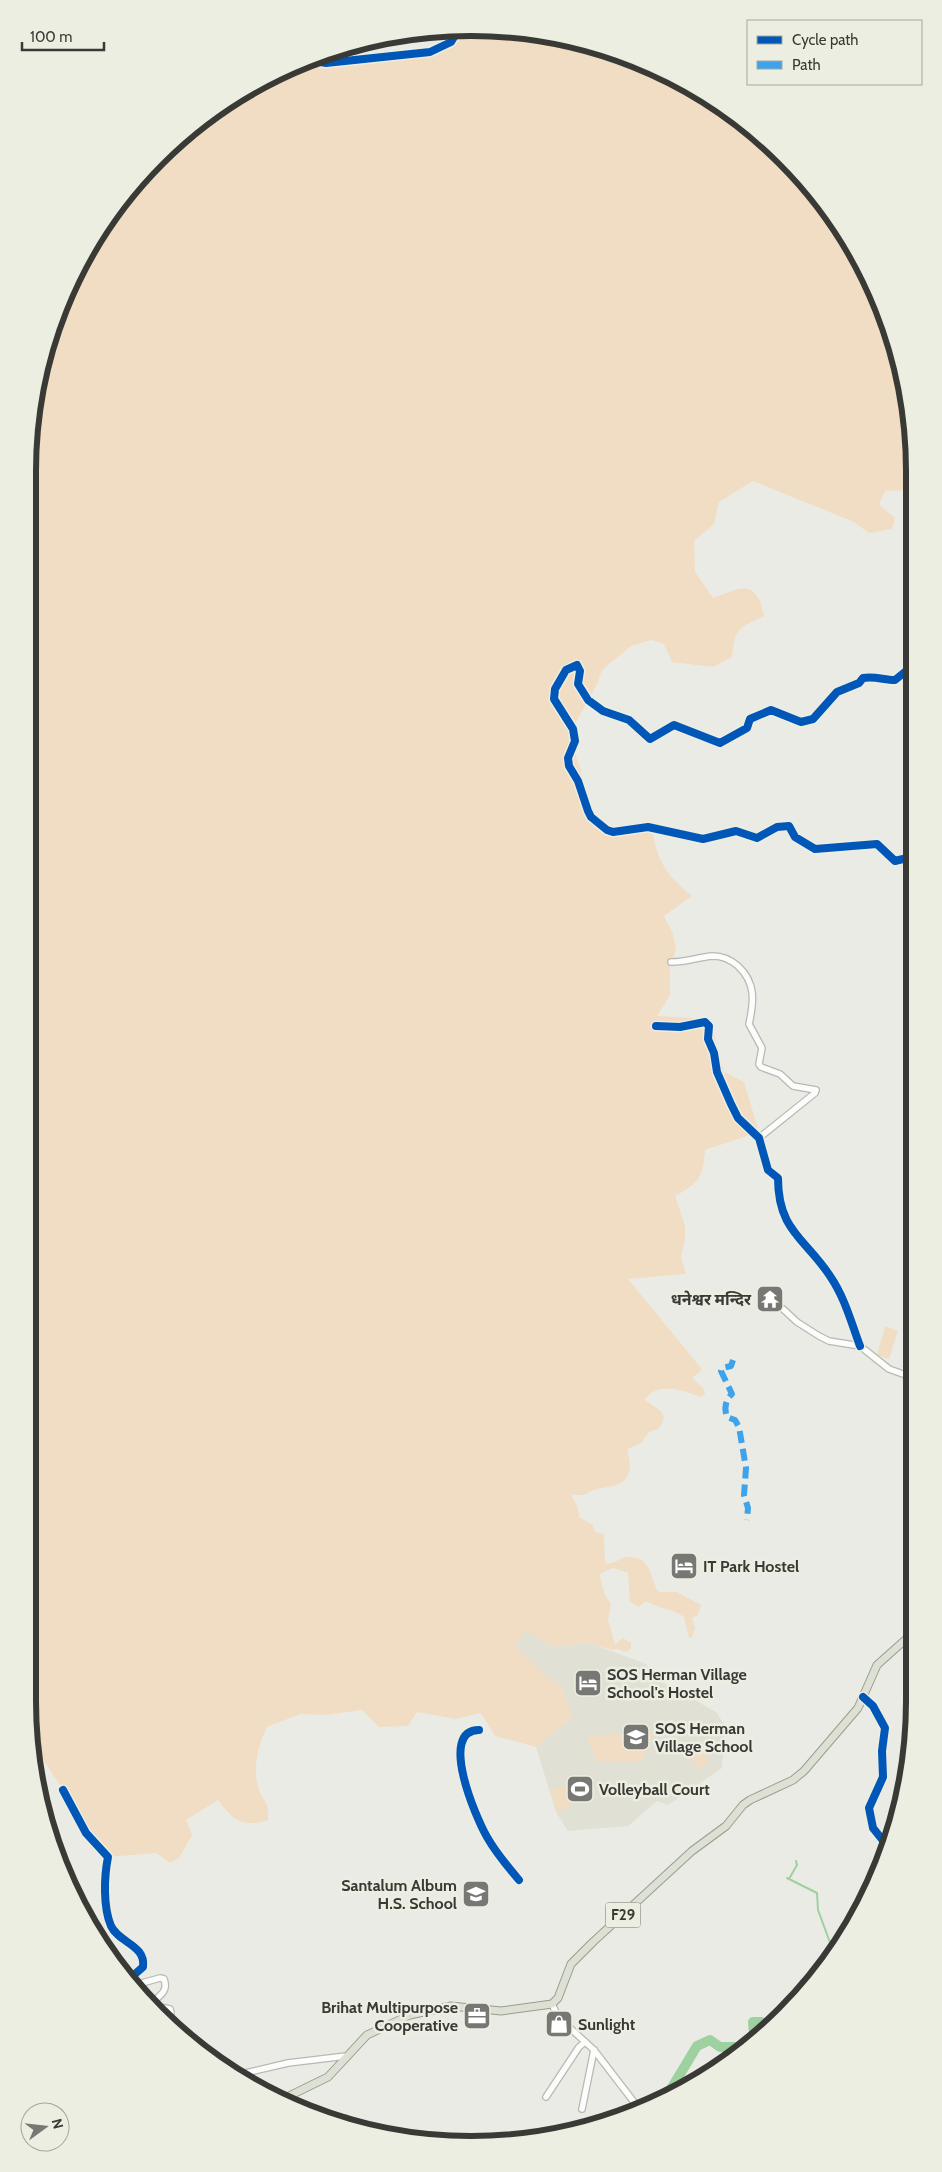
<svg xmlns="http://www.w3.org/2000/svg" width="942" height="2172" viewBox="0 0 942 2172" font-family="Cabin,'Noto Sans Devanagari',sans-serif">
<style>
.built{fill:#e0e1d4}
.green{fill:#f1ddc3}
.lines{fill:none;stroke-linecap:round;stroke-linejoin:round}
.stream{stroke:#9ed1a0;stroke-width:2}
.river{stroke:#9ed1a0;stroke-width:10}
.minor-casing{stroke:#b8b8b4;stroke-width:8}
.major-casing{stroke:#989e8a;stroke-width:9}
.minor{stroke:#fcfcfb;stroke-width:5.5}
.major{stroke:#dde0d5;stroke-width:7}
.quiet{stroke:#3fa3eb;stroke-width:6;stroke-dasharray:12 6;stroke-linecap:butt}
.cycleway-casing{stroke:#edeee2;stroke-width:11}
.cycleway{stroke:#0057b8;stroke-width:8}
.labels{text-anchor:middle;stroke-width:5;stroke-linejoin:round;paint-order:stroke}
.shield{fill:#edeee2;stroke:#6f7069;stroke-width:1}
.shield-label{font-size:15px;font-weight:bold;fill:#393a35}
.poi-label{font-size:16px;font-weight:bold;fill:#393a35;stroke:#edeee2;text-anchor:start}
.rim{fill:none;stroke:#393a35;stroke-width:6}
</style>
<rect width="100%" height="100%" fill="#ebebe5"/>
<!-- built -->
<polygon class="built" points="525,1630 551,1646 590,1643 646,1664 653,1677 716,1712 726,1727 722,1768 668,1805 657,1801 628,1826 568,1831 556,1812 536,1747 572,1717 515,1646"/>
<!-- green -->
<g class="green">
<path d="M463,29l66,2 85,20 104,51 87,77 64,96 42,138v77l-26,1 -6,14 16,13 -3,11 -23,4 -15,-11 -101,-41 -34,21 -5,22 -20,17 1,31 18,26c29,-11 43,-20 51,18 -26,12 -29,12 -32,41l-19,10 -41,-5 -8,-18 -13,-4 -20,6 -29,24 -5,14 -28,51 12,36 5,40 11,16 15,10 12,-1 17,-6 12,4c5,30 16,43 39,62l-28,20 9,18 3,15 -6,19v27l-13,21 53,3 14,53 20,10 15,50 -54,18c-2,28 -6,33 -30,46l10,29v15l-4,17 5,17 -58,5 73,89v3l-8,6 1,3 10,9 1,6 -5,2c-15,-7 -45,-16 -55,3l16,11 3,7 -2,6 -4,5 -9,3 -8,11 -13,6c-1,7 4,16 1,23 -5,16 -20,14 -32,17 -15,4 -7,8 -26,5l7,14 1,9 14,8 2,7 9,2 1,29c10,3 16,-8 26,-6 23,3 18,23 28,35h18l24,13 -3,10 -6,3 3,10 -3,10h-3l-5,-21c-12,-9 -26,-8 -38,-16l-7,6 -9,-5 -2,-29 -15,-5 -12,5 -1,2 4,18 7,11 -3,16 7,24 8,-6 8,5v6l-5,3 -10,-3 -4,1 -22,-7 -39,3 -26,-15 -10,15 49,45 8,26 -36,30 -41,-11 -14,-23 -26,6 -38,-7 -9,14 -29,1 -17,-17 -36,5 -26,-1 -33,13c-9,18 -15,43 -8,63 6,14 10,12 9,30 -25,8 -35,1 -50,-20l-32,20 6,15 -13,23 -9,5 -14,-10 -48,4 -22,-24 -23,-43 -28,-43 -7,-46v-1230l23,-143 36,-79 51,-71 63,-59 73,-45 31,-9 70,-4 80,-16 8,-10z"/>
<polygon points="885,1326 898,1331 889,1359 877,1355"/>
<polygon points="634,1732 654,1732 643,1760 640,1762 597,1761 587,1739 589,1736"/>
<polygon points="699,1748 710,1761 698,1770 692,1759 690,1760 688,1758"/>
<polygon points="590,1776 596,1794 570,1802 564,1785"/>
<polygon points="564,1786 570,1807 557,1812 550,1790"/>
</g>
<g class="lines">
<!-- stream -->
<g class="stream">
<polyline points="787,1878 817,1893 818,1910 832,1948 837,1949"/>
<polyline points="789,1879 797,1865 796,1861"/>
</g>
<!-- river -->
<g class="river">
<polyline points="754,2035 753,2022 761,2022 766,2025"/>
<polyline points="668,2094 697,2046 710,2040 720,2047 739,2047"/>
<polyline points="339,2119 345,2119 391,2137"/>
</g>
<!-- minor casing -->
<g class="minor-casing">
<g id="minor">
<polyline points="309,60 326,63 430,52 451,42 459,29"/>
<path d="M911,667l-16,13c-11,0 -20,-4 -32,-2l-4,5 -22,9 -24,27 -12,3 -30,-12 -21,9 -3,9 -27,15 -46,-18 -24,14 -21,-19 -26,-9 -15,-11 -10,-16 2,-13 -3,-6 -11,5 -11,19 -1,10 19,30 2,12 -7,17 1,8 9,15 10,30 3,6 16,13 6,2 35,-5 55,12 33,-8 21,7 20,-11 12,-1 6,11 20,12 62,-5 18,17 12,-3 5,-6 -5,-37 5,-4"/>
<path d="M671,962c17,0 27,-5 42,-6 10,0 18,4 25,10 18,17 16,35 11,58l13,24 -3,16 2,3 19,7 13,12 23,4 -1,3 -56,45"/>
<path d="M656,1026l24,1 25,-5 4,4 -1,13 6,14 3,19 14,32 7,14 21,20 9,32 10,8c0,53 27,60 52,98 15,22 21,46 30,70"/>
<polyline points="783,1309 797,1322 819,1336 829,1341 860,1346 889,1369 914,1378"/>
<polyline points="863,1697 873,1706 885,1728 882,1751 883,1777 869,1808 873,1828 889,1848"/>
<path d="M479,1730c-41,0 -3,88 8,107 9,16 20,29 32,43"/>
<path d="M63,1790l23,43 22,24c-4,20 -5,50 3,69 8,17 35,19 32,41l-15,13"/>
<path d="M128,1980l7,4 7,-1 18,-5 4,1c4,11 -2,15 -10,22v5l16,3 1,4 -4,4"/>
<polyline points="552,2004 558,2017 594,2050 637,2106"/>
<polyline points="237,2075 288,2063 346,2056"/>
<polyline points="546,2097 579,2047 585,2042"/>
<polyline points="582,2109 594,2050"/>
</g>
</g>
<!-- major casing -->
<g class="major-casing">
<polyline id="major" points="285,2098 328,2077 367,2035 410,2015 451,2006 501,2011 552,2004 558,1998 571,1964 593,1942 692,1851 726,1826 743,1805 750,1800 793,1780 804,1771 858,1708 877,1665 914,1632"/>
</g>
<!-- minor -->
<use href="#minor" class="minor"/>
<!-- major -->
<use href="#major" class="major"/>
<!-- quiet -->
<path class="quiet" d="M733,1360l-2,6 -9,2 -1,3 11,23c-7,6 -8,15 -5,23l8,3 4,7 7,41 -2,27 4,13 -1,12"/>
<!-- cycleway casing -->
<g class="cycleway-casing">
<g id="cycleway">
<polyline points="309,60 326,63 430,52 451,42 459,29"/>
<path d="M911,667l-16,13c-11,0 -20,-4 -32,-2l-4,5 -22,9 -24,27 -12,3 -30,-12 -21,9 -3,9 -27,15 -46,-18 -24,14 -21,-19 -26,-9 -15,-11 -10,-16 2,-13 -3,-6 -11,5 -11,19 -1,10 19,30 2,12 -7,17 1,8 9,15 10,30 3,6 16,13 6,2 35,-5 55,12 33,-8 21,7 20,-11 12,-1 6,11 20,12 62,-5 18,17 12,-3 5,-6 -5,-37 5,-4"/>
<path d="M656,1026l24,1 25,-5 4,4 -1,13 6,14 3,19 14,32 7,14 21,20 9,32 10,8c0,53 27,60 52,98 15,22 21,46 30,70"/>
<polyline points="863,1697 873,1706 885,1728 882,1751 883,1777 869,1808 873,1828 889,1848"/>
<path d="M479,1730c-41,0 -3,88 8,107 9,16 20,29 32,43"/>
<path d="M63,1790l23,43 22,24c-4,20 -5,50 3,69 8,17 35,19 32,41l-15,13"/>
</g>
</g>
<!-- cycleway -->
<use href="#cycleway" class="cycleway"/>
</g>
<!-- icons -->
<defs>
<g id="temple-square" transform="scale(1.4375)"><rect x="-9" y="-9" width="18" height="18" rx="4" fill="#777873" stroke="#edeee2"/><path d="M0-6L5-2H3V0L6.5 2.5H4V6H1.5V3h-3V6H-4V2.5H-6.5L-3 0V-2H-5Z" fill="#fff"/></g>
<g id="hotel-square" transform="scale(1.4375)"><rect x="-9" y="-9" width="18" height="18" rx="4" fill="#777873" stroke="#edeee2"/><path d="M-6-4.5h1.5V1H6V5H4.5V3h-9V5H-6ZM-4 0a1.8 1.8 0 1 1 3.6 0ZM.5 0V-2.5h3Q6-2.5 6 0Z" fill="#fff"/></g>
<g id="school-square" transform="scale(1.4375)"><rect x="-9" y="-9" width="18" height="18" rx="4" fill="#777873" stroke="#edeee2"/><path d="M0-5L7-2L0 1L-7-2ZM-4 1L0 2.5L4 1V4Q0 6-4 4Z" fill="#fff"/></g>
<g id="stadium-square" transform="scale(1.4375)"><rect x="-9" y="-9" width="18" height="18" rx="4" fill="#777873" stroke="#edeee2"/><path d="M0-5a6.5 5 0 1 0 0 10a6.5 5 0 1 0 0-10ZM-3.5-1.8h7v3.6h-7Z" fill="#fff"/></g>
<g id="office-square" transform="scale(1.4375)"><rect x="-9" y="-9" width="18" height="18" rx="4" fill="#777873" stroke="#edeee2"/><path d="M-6-3h4V-5.5h4V-3h4V5H-6ZM-1-4.5V-3h2v-1.5ZM-6 0V1H6V0Z" fill="#fff"/></g>
<g id="shop-square" transform="scale(1.4375)"><rect x="-9" y="-9" width="18" height="18" rx="4" fill="#777873" stroke="#edeee2"/><path d="M-5-2.5h2.3a2.7 3.5 0 0 1 5.4 0H5L5.5 6h-11ZM-1.5-2.5h3a1.5 2.3 0 0 0-3 0Z" fill="#fff"/></g>
</defs>
<g fill-rule="evenodd">
<use href="#temple-square" x="770" y="1299"/>
<use href="#hotel-square" x="684" y="1566"/>
<use href="#hotel-square" x="588" y="1683"/>
<use href="#school-square" x="636" y="1737"/>
<use href="#stadium-square" x="580" y="1789"/>
<use href="#school-square" x="476" y="1894"/>
<use href="#office-square" x="477" y="2016"/>
<use href="#shop-square" x="559" y="2024"/>
</g>
<g class="labels">
<!-- shield labels -->
<rect class="shield" x="605.5" y="1902.5" width="35" height="25" rx="4"/>
<g class="shield-label">
<text x="623" y="1920">F29</text>
</g>
<!-- poi labels -->
<g class="poi-label">
<text x="751" y="1305" text-anchor="end">धनेश्वर मन्दिर</text>
<text x="703" y="1572">IT Park Hostel</text>
<text x="607" y="1680">SOS Herman Village<tspan x="607" dy="18">School's Hostel</tspan></text>
<text x="655" y="1734">SOS Herman<tspan x="655" dy="18">Village School</tspan></text>
<text x="599" y="1795">Volleyball Court</text>
<text x="457" y="1891" text-anchor="end">Santalum Album<tspan x="457" dy="18">H.S. School</tspan></text>
<text x="458" y="2013" text-anchor="end">Brihat Multipurpose<tspan x="458" dy="18">Cooperative</tspan></text>
<text x="578" y="2030">Sunlight</text>
</g>
</g>
<!-- crop -->
<path d="M0 0H942V2172H0ZM471 36H471A435 435 0 0 1 906 471V1701A435 435 0 0 1 471 2136H471A435 435 0 0 1 36 1701V471A435 435 0 0 1 471 36Z" fill="#edeee2" fill-rule="evenodd"/>
<path class="rim" d="M471 36H471A435 435 0 0 1 906 471V1701A435 435 0 0 1 471 2136H471A435 435 0 0 1 36 1701V471A435 435 0 0 1 471 36Z"/>
<!-- legend -->
<rect x="747" y="20" width="175" height="65" fill="#edeee2" stroke="#a5a69d"/>
<rect x="757" y="36" width="25" height="8" fill="#0057b8" stroke="#a5a69d"/>
<text x="792" y="45" font-size="15" fill="#393a35">Cycle path</text>
<rect x="757" y="61" width="25" height="8" fill="#3fa3eb" stroke="#a5a69d"/>
<text x="792" y="70" font-size="15" fill="#393a35">Path</text>
<!-- north arrow -->
<g transform="translate(45 2127) rotate(75)"><circle r="24" fill="#edeee2" stroke="#a5a69d"/>
<path d="M0-4L9 19L0 12L-9 19Z" fill="#777873"/>
<text y="-8" font-size="14" font-weight="bold" text-anchor="middle" fill="#393a35">N</text>
</g>
<!-- scale -->
<path d="M22 42v8h82v-8" fill="none" stroke="#393a35" stroke-width="2.5"/>
<text x="30" y="42" font-size="15" fill="#393a35" stroke="#edeee2" stroke-width="4" paint-order="stroke">100 m</text>
</svg>
